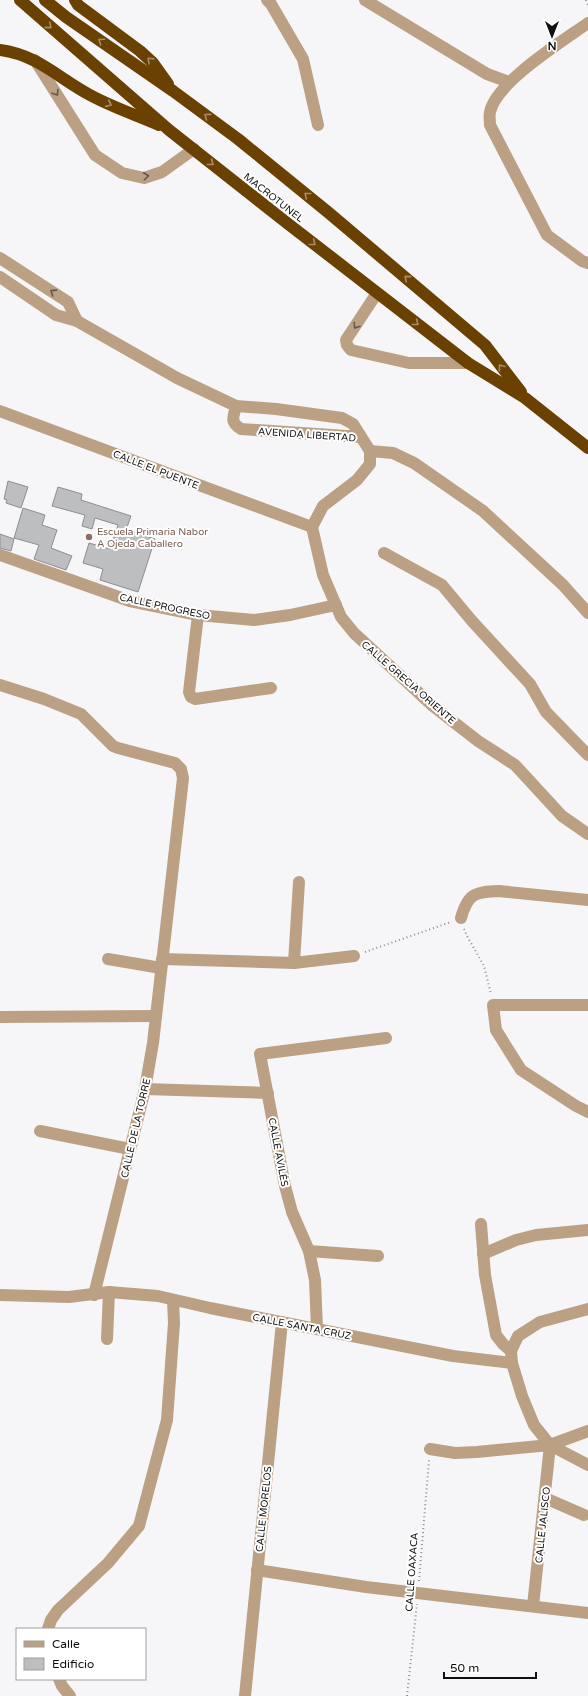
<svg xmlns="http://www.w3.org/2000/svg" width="588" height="1696" viewBox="0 0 588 1696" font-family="'Varela Round',sans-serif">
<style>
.building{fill:#bdbebf;stroke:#8e8e90}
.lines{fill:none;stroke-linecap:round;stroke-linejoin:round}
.path{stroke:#8e8e90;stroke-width:2;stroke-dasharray:1 3;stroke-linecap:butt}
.minor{stroke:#bba084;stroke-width:12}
.highway{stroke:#6b4102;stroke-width:12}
.oneway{stroke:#a68d67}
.oneway2{stroke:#65584a}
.education-dot{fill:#8d6e63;stroke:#fff;stroke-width:1.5}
.labels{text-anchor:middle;stroke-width:4;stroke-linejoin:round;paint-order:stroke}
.street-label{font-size:10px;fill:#0f0f10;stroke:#fff}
.education-label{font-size:10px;fill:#785e54;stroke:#fff;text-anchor:start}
</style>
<rect width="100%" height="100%" fill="#f6f6f8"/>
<!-- building -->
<g class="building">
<polygon points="8,481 28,487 21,508 6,503 7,500 4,499"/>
<polygon points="58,487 82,494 81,500 131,516 126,530 155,539 138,592 100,580 103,569 83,563 89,543 110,549 118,525 95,518 92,529 82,526 85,515 52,506"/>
<polygon points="23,508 45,515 42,525 57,530 51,548 72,556 66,570 34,559 39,545 14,538"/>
<polygon points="0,534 14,539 11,551 0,548"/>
</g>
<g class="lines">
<!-- path -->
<g class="path">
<polyline points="586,0 588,5"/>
<polyline points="464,929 467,936 484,966 491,994"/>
<polyline points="365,952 451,922"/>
<polyline points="419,1581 429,1460"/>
<polyline points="407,1696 417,1604"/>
</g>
<!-- minor -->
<g class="minor">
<polyline points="267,0 271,4 303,59 318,125"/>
<polyline points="365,0 487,74 509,82"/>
<path d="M588,23c-25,18 -92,59 -98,89 -1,4 0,9 0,13l57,110 35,26 6,2"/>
<polyline points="35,60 95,155 122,173 144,178 162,172 194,149"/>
<polyline points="0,258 68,302 77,321"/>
<polyline points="0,277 56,315 77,321 177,378 236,406 276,409 342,418 353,424 370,451 370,464 357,480 323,506 312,527"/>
<polyline points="377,293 346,340 347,345 351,350 409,363 468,363"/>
<path d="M236,406c-3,12 -6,16 5,23l120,8"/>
<polyline points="0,411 312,527"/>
<polyline points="370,451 393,453 414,463 483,511 563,585 588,613"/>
<polyline points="312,527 323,575 341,617 354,633 433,706 478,741 515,765 562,816 588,834"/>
<polyline points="384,553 442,585 472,621 530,684 546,712 588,755"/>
<polyline points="0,555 130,601 198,615 254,620 290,615 336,605"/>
<polyline points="198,615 189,692 191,697 195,699 271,688"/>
<polyline points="0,685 44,699 81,714 113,746 118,748 175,763 181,769 183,778 153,1043 145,1089 94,1295"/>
<path d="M461,918c7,-25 14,-26 38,-27l89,9"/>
<polyline points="108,959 161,968"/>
<polyline points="162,959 294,963 354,956"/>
<polyline points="294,963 299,882"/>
<polyline points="588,1005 493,1005 496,1030 521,1070 576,1106 588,1112"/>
<polyline points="0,1017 156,1016"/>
<polyline points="145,1089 268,1093"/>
<polyline points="40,1131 130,1149"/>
<polyline points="481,1224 485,1275 496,1335 503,1344 511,1351"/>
<polyline points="309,1251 378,1256"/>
<polyline points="483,1254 516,1240 536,1235 588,1230"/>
<polyline points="0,1295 69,1297 109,1292 158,1296 210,1308 453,1356 512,1363"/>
<polyline points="317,1329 315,1280 309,1251 292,1212 285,1186 260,1054 386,1038"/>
<polyline points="107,1339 109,1292"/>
<polyline points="550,1445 534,1425 522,1396 512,1363 511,1351 518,1336 540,1322 588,1309"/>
<polyline points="550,1445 588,1431"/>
<polyline points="430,1449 455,1453 477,1452 550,1445 588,1465"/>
<polyline points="545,1498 584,1515"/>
<polyline points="257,1570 366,1587 588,1613"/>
<polyline points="533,1606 550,1445"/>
<polyline points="48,1629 51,1620 58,1610 108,1563 139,1526 167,1420 174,1323 173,1300"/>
<polyline points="59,1679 62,1686 70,1696"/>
<polyline points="245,1696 282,1322"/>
</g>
<!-- highway -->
<g class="highway">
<polyline points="20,0 169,130 287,223 468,363 525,398 588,448"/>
<polyline points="45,0 66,17 173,91 238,139 329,213 485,345 521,392"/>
<polyline points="75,0 78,5 140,51 153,63 168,84"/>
<path d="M0,50c38,5 58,28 90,45 22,12 46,20 69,30"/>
</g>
</g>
<!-- one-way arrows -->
<defs><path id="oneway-chevron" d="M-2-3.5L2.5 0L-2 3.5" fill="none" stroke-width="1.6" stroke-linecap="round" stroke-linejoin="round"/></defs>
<g class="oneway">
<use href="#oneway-chevron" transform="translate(49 26) rotate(41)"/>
<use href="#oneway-chevron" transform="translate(101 41) rotate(-145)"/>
<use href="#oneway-chevron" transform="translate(150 60) rotate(-136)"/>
<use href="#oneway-chevron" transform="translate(109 104) rotate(24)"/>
<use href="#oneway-chevron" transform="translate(207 116) rotate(-143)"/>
<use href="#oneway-chevron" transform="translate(211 163) rotate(38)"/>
<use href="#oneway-chevron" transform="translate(307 195) rotate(-141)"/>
<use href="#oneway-chevron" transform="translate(313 243) rotate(38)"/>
<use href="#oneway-chevron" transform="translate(407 278) rotate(-140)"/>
<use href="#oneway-chevron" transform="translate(416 323) rotate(38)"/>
<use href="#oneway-chevron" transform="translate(501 367) rotate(-127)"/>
</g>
<g class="oneway2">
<use href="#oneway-chevron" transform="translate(56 93) rotate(58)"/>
<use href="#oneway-chevron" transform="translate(146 176) rotate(-7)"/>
<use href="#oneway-chevron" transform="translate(53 292) rotate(-147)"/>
<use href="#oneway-chevron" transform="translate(356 326) rotate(123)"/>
</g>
<!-- markers -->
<circle class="education-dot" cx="89" cy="537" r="4"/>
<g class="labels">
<!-- street labels -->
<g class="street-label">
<text transform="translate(274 197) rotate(38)" y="4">MACROTUNEL</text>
<text transform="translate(307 434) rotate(4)" y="4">AVENIDA LIBERTAD</text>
<text transform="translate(156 469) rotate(21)" y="4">CALLE EL PUENTE</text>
<text transform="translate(165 606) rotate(12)" y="4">CALLE PROGRESO</text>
<text transform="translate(409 682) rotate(41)" y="4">CALLE GRECIA ORIENTE</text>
<text transform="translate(135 1128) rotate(-77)" y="4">CALLE DE LA TORRE</text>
<text transform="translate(279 1152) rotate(79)" y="4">CALLE AVILÉS</text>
<text transform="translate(302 1326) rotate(11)" y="4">CALLE SANTA CRUZ</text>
<text transform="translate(263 1509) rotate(-84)" y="4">CALLE MORELOS</text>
<text transform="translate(542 1525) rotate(-84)" y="4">CALLE JALISCO</text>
<text transform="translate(411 1572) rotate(-86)" y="4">CALLE OAXACA</text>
</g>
<!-- education labels -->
<g class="education-label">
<text x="97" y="535">Escuela Primaria Nabor<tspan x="97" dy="12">A Ojeda Caballero</tspan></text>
</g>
</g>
<!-- legend -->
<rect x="16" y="1628" width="130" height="52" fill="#ffffff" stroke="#9f9f9f"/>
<rect x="24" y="1641" width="20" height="6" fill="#bba084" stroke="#9f9f9f"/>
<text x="52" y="1648" font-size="12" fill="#0f0f10">Calle</text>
<rect x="24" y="1658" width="20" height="12" fill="#bdbebf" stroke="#9f9f9f"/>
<text x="52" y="1668" font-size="12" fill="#0f0f10">Edificio</text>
<!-- north arrow -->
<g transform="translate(552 36) rotate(180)" stroke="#ffffff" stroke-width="3" paint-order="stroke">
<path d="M0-3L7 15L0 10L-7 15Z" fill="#0f0f10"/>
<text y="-6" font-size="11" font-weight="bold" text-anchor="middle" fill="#0f0f10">N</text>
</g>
<!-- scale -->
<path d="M444 1672v6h92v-6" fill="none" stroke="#0f0f10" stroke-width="2"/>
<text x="450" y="1672" font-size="12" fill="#0f0f10" stroke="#ffffff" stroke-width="3" paint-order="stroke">50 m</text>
</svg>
